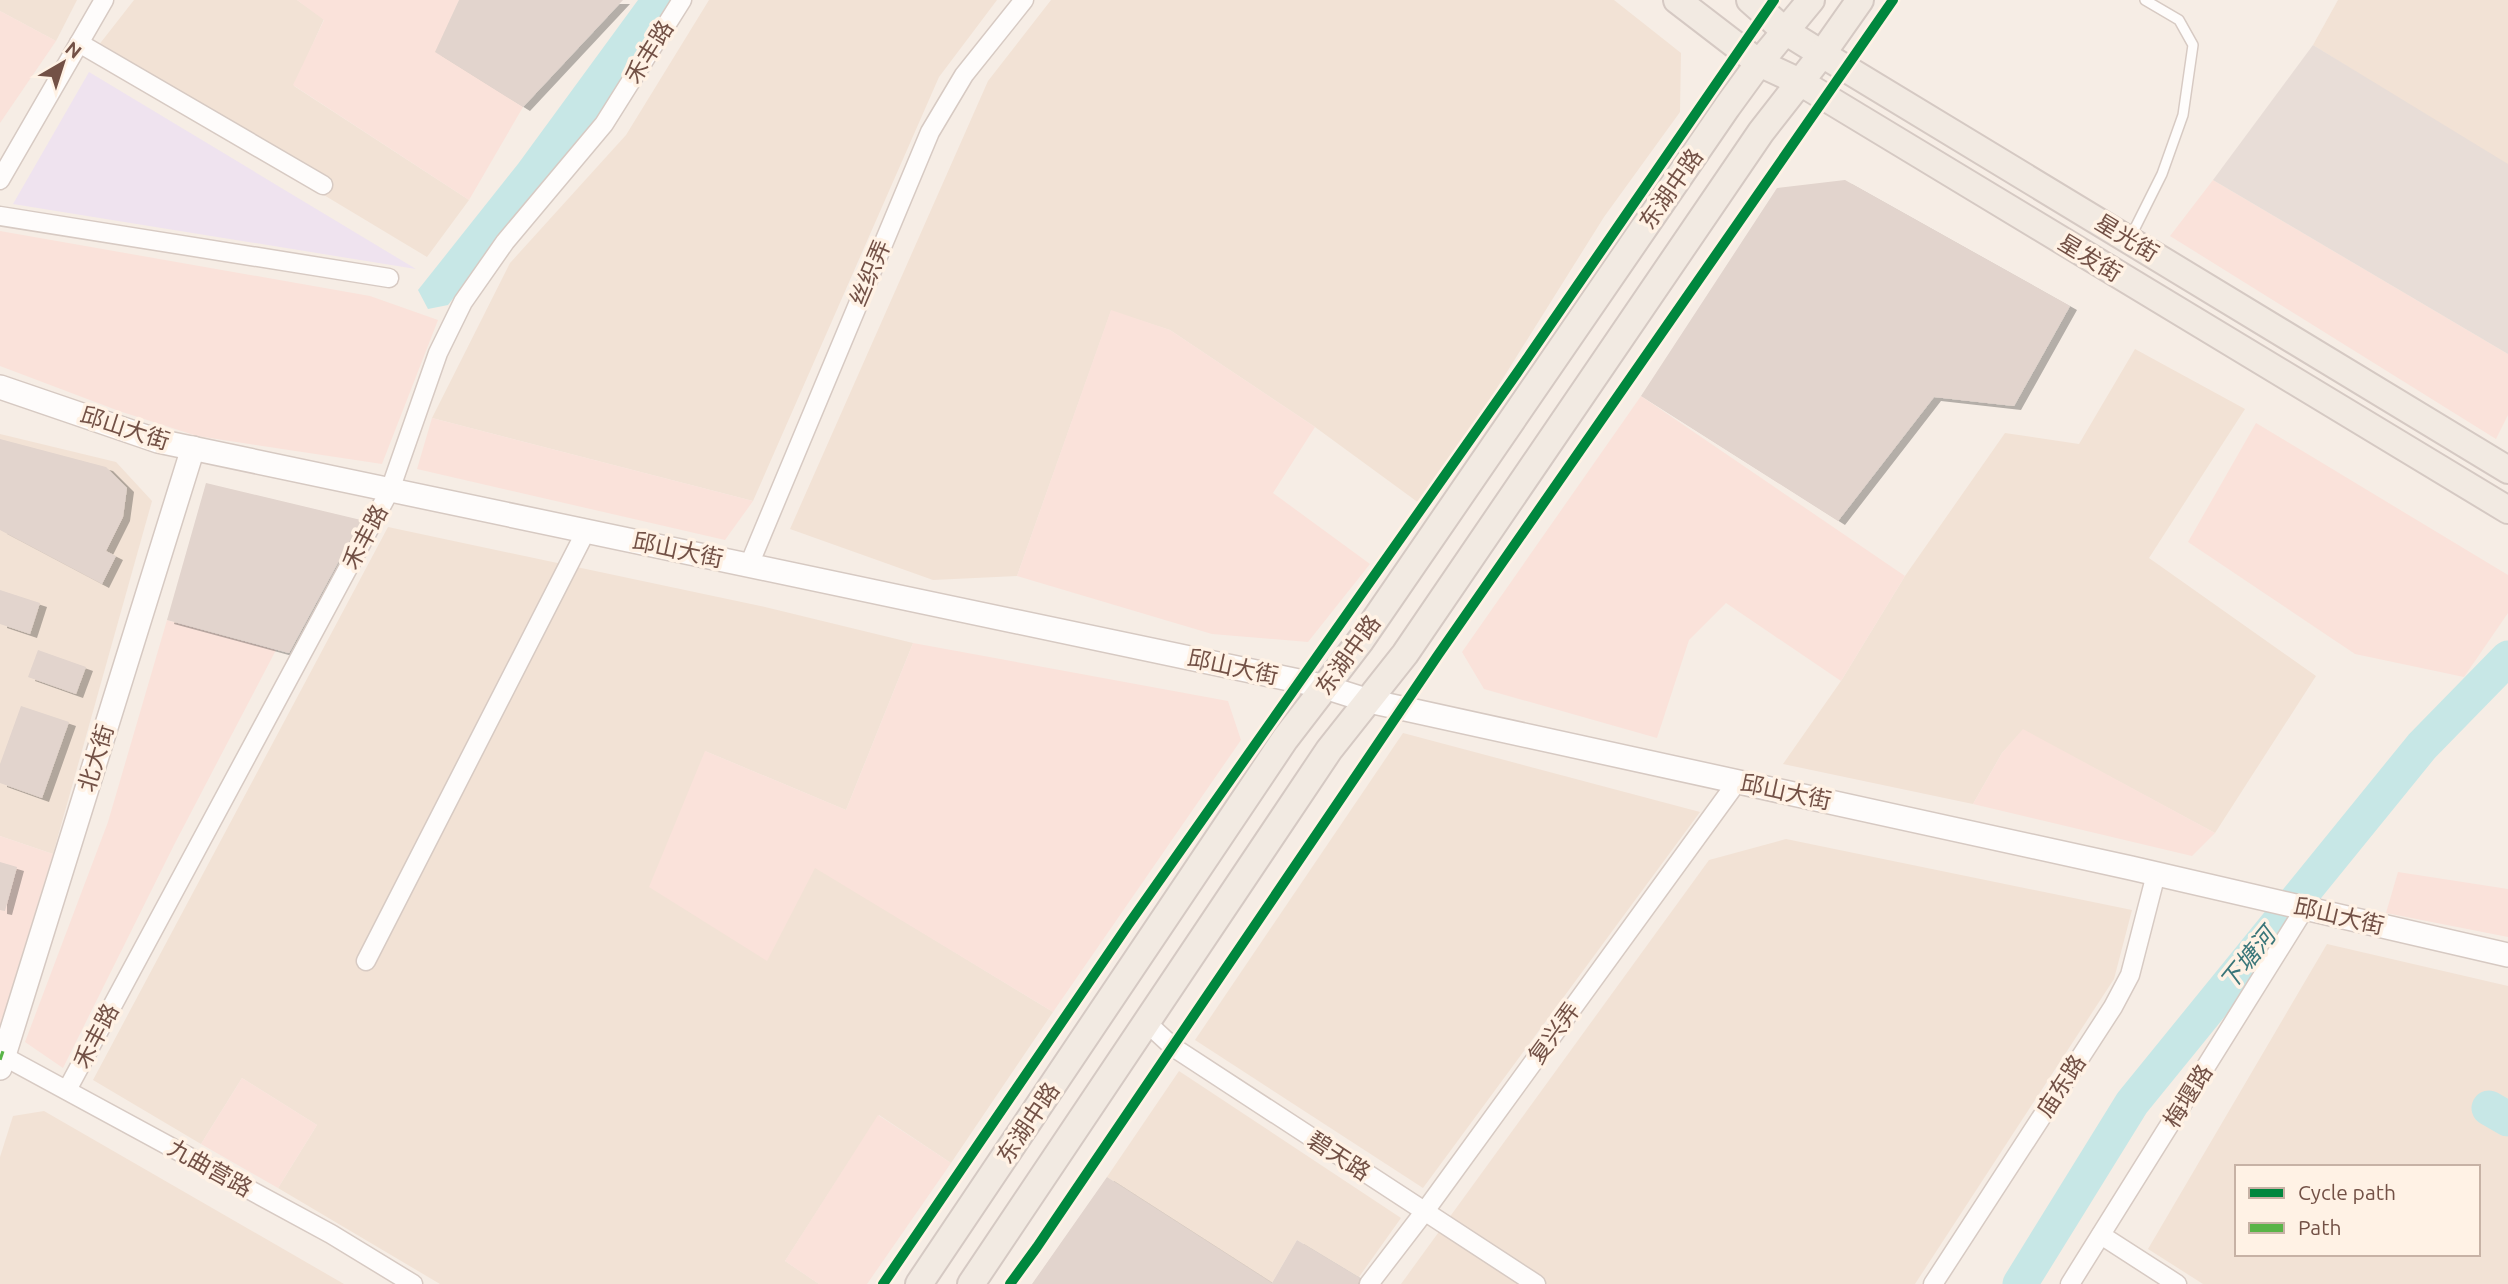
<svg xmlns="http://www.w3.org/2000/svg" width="2508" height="1284" viewBox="0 0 2508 1284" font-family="Ubuntu,'Noto Sans SC',sans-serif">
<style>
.residential{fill:#f2e2d5;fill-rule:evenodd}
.commercial{fill:#fae2da}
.industrial{fill:#e8ddd7}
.education{fill:#efe3ef}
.water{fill:#c7e7e6}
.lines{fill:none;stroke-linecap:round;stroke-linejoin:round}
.river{stroke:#c7e7e6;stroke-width:35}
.building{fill:#e2d4cd;filter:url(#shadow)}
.service-casing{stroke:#d7cac3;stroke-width:12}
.minor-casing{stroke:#d7cac3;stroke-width:21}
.secondary-casing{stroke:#d6c9c2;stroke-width:26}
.primary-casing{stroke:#d5c9c3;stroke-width:30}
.service{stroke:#fefcfb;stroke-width:9}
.minor{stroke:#fefcfb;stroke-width:18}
.secondary{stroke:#fefcfb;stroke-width:23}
.primary{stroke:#f2eae2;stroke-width:26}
.quiet{stroke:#59b447;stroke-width:9;stroke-dasharray:18 9;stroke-linecap:butt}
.cycleway-casing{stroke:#fff2e5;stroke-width:15}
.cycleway{stroke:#00873e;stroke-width:10}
.labels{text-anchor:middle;stroke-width:7;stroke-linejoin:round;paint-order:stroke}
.street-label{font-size:23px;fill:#735146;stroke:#fff2e5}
.water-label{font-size:24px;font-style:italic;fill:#3a7679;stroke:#fff2e5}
</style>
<defs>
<filter id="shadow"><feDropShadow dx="7" dy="4" stdDeviation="0" flood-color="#0004"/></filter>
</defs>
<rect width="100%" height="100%" fill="#f6ede5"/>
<!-- residential -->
<g class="residential">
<polygon points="0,0 77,0 56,41 0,11"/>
<polygon points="134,0 297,0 324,19 294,86 469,200 427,257 91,55"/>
<polygon points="709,0 997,0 939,77 753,501 432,418 510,263 626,135"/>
<polygon points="1051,0 1614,0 1681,53 1680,112 1604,217 1423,506 1315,427 1170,330 1111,311 1017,576 933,580 790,529 988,81"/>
<polygon points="2338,0 2508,0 2508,167 2313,45"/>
<polygon points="2135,349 2245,409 2149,558 2316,676 2215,833 2023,730 2002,753 1973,804 1783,764 1841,681 1905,576 2005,433 2079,444"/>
<polygon points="0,434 116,462 152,501 53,854 0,836"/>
<polygon points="388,527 765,607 913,643 846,810 705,751 815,867 1053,1012 951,1163 879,1115 785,1261 819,1284 440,1284 278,1188 317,1125 242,1078 201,1144 93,1080"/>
<polygon points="1403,733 1700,812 1423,1188 1195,1040"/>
<polygon points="1786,839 2132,910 2114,979 1915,1284 1401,1284 1709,860"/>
<path d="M2327,944l181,42v298h-305l-55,-35zM2237,1167h241v87h-241z"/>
<polygon points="1179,1071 1401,1218 1359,1277 1297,1240 1272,1283 1107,1177"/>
<polygon points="44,1111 344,1284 0,1284 0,1157 13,1116"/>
</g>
<!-- commercial -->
<g class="commercial">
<polygon points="297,0 459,0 436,52 523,107 469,200 293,85 324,20"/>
<polygon points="0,11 56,41 0,123"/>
<polygon points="2213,180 2508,354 2508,415 2496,439 2170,236"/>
<polygon points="0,231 370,296 438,320 382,464 197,436 119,411 0,366"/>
<polygon points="1111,310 1170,330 1315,427 1273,493 1370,564 1308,642 1212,634 1017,576"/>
<polygon points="1641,396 1905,576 1841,681 1726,603 1689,640 1657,738 1484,689 1462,652"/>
<polygon points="432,418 753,501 725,540 417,469"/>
<polygon points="2256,423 2508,575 2508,613 2464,677 2355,654 2188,542"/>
<polygon points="167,620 276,650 174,845 63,1068 25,1042 108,822"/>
<polygon points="913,643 1228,701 1241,740 1053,1012 815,868 767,961 649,887 705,751 846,810"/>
<polygon points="2023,729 2215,833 2192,856 1973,804 2002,753"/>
<polygon points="0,836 53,854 0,1026"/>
<polygon points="2398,872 2508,889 2508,937 2386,913"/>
<polygon points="242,1078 317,1125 278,1188 201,1144"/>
<polygon points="878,1115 951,1163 867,1284 819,1284 785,1261"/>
</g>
<!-- industrial -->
<polygon class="industrial" points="2313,45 2508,164 2508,354 2213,180"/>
<!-- education -->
<polygon class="education" points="89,72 416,269 13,204"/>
<!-- water -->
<polygon class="water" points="638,0 676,0 641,61 448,305 428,309 418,290 518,164"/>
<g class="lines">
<!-- river -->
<g class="river">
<polyline points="2489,1108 2508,1119"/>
<polyline points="2020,1284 2132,1103 2422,746 2508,658"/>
</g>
</g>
<!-- building -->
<g class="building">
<polygon points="459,0 623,0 523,107 435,52"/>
<polygon points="1845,180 2070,306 2014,406 1934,397 1838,521 1641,396 1777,188"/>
<polygon points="0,439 106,467 127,488 123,517 106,551 116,556 102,584 0,530"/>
<polygon points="206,483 361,520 289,653 167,620"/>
<polygon points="0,590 40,603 30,634 0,624"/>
<polygon points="38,650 86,667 76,694 28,677"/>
<polygon points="21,706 69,722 42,798 0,783 0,764"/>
<polygon points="0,862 17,867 5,911 0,910"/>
<polygon points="1107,1177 1272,1283 1297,1240 1360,1278 1358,1284 1032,1284"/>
</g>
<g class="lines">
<!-- service casing -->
<g class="service-casing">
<polyline id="service" points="2131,236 2162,174 2183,115 2193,45 2179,20 2145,0"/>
</g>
<!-- minor casing -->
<g class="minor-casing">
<g id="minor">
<polyline points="79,43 323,185"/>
<polyline points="0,180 104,0"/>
<polyline points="0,216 389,278"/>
<polyline points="749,565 930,132 964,75 1024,0"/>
<polyline points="366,961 586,531"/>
<polyline points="1146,1022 1173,1047 1536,1284"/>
<polyline points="3,1056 331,1234 413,1284"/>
<polyline points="67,1090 390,490 438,353 463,302 505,242 604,124 682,0"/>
<polyline points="2101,1235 2177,1284"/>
<polyline points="1369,1284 1425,1211 1737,782"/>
<polyline points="1933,1284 2113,1007 2130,975 2156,874"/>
<polyline points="2070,1284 2305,908"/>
</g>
</g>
<!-- secondary casing -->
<g class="secondary-casing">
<g id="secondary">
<polyline points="0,387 158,441 1313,684"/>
<polyline points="1325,687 1369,701 2131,868 2508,955"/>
<polyline points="0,1068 193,448"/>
</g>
</g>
<!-- primary casing -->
<g class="primary-casing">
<g id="primary">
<polyline points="1677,0 1759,63 1800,82 2508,510"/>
<polyline points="1750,0 1785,31 1822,54 2508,470"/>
<polyline points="919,1284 1285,739 1361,640 1727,107 1759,63 1811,0"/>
<polyline points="971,1284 1329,750 1405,654 1761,132 1822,54 1860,0"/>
</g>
</g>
<!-- service -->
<use href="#service" class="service"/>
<!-- minor -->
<use href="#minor" class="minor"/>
<!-- secondary -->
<use href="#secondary" class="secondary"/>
<!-- primary -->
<use href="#primary" class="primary"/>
<!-- quiet -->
<polyline class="quiet" points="0,1055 3,1056"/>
<!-- cycleway casing -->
<g class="cycleway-casing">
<g id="cycleway">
<polyline points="883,1284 1128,925 1517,373 1774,0"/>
<polyline points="1010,1284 1037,1247 1438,655 1893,0"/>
</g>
</g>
<!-- cycleway -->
<use href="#cycleway" class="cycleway"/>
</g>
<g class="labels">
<!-- street labels -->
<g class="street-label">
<text transform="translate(649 52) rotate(-58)" y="8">禾丰路</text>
<text transform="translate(1671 189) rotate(-55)" y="8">东湖中路</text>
<text transform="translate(2127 238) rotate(31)" y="8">星光街</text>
<text transform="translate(2090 258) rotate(31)" y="8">星发街</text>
<text transform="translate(870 273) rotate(-67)" y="8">丝织弄</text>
<text transform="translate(125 428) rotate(18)" y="8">邱山大街</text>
<text transform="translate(365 537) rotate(-62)" y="8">禾丰路</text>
<text transform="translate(678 550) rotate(12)" y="8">邱山大街</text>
<text transform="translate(1348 655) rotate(-54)" y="8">东湖中路</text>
<text transform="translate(1233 667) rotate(12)" y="8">邱山大街</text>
<text transform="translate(96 758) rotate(-73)" y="8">北大街</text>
<text transform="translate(1786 792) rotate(12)" y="8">邱山大街</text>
<text transform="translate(2339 916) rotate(13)" y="8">邱山大街</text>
<text transform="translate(1554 1033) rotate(-54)" y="8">复兴弄</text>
<text transform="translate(96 1036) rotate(-62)" y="8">禾丰路</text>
<text transform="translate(2061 1086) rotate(-57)" y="8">庙东路</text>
<text transform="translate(2188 1096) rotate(-58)" y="8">梅堰路</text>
<text transform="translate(1028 1123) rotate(-56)" y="8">东湖中路</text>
<text transform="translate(1339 1156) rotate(33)" y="8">碧天路</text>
<text transform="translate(210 1168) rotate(29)" y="8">九曲营路</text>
</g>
<!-- water labels -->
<g class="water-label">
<text transform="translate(2248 959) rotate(-51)" y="8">下塘河</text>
</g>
</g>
<!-- legend -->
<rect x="2235" y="1165" width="245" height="91" fill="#fff2e5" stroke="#c7b2a5" stroke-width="2"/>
<rect x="2249" y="1188" width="35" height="10" fill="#00873e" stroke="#c7b2a5" stroke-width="2"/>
<text x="2298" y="1200" font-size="21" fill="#735146">Cycle path</text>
<rect x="2249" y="1223" width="35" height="10" fill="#59b447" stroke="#c7b2a5" stroke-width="2"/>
<text x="2298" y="1235" font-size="21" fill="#735146">Path</text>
<!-- north arrow -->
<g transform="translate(63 63) rotate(39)" stroke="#fff2e5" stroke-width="5" paint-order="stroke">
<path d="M0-5L12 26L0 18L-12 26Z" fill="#735146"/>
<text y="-10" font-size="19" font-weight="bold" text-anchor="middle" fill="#735146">N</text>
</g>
</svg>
